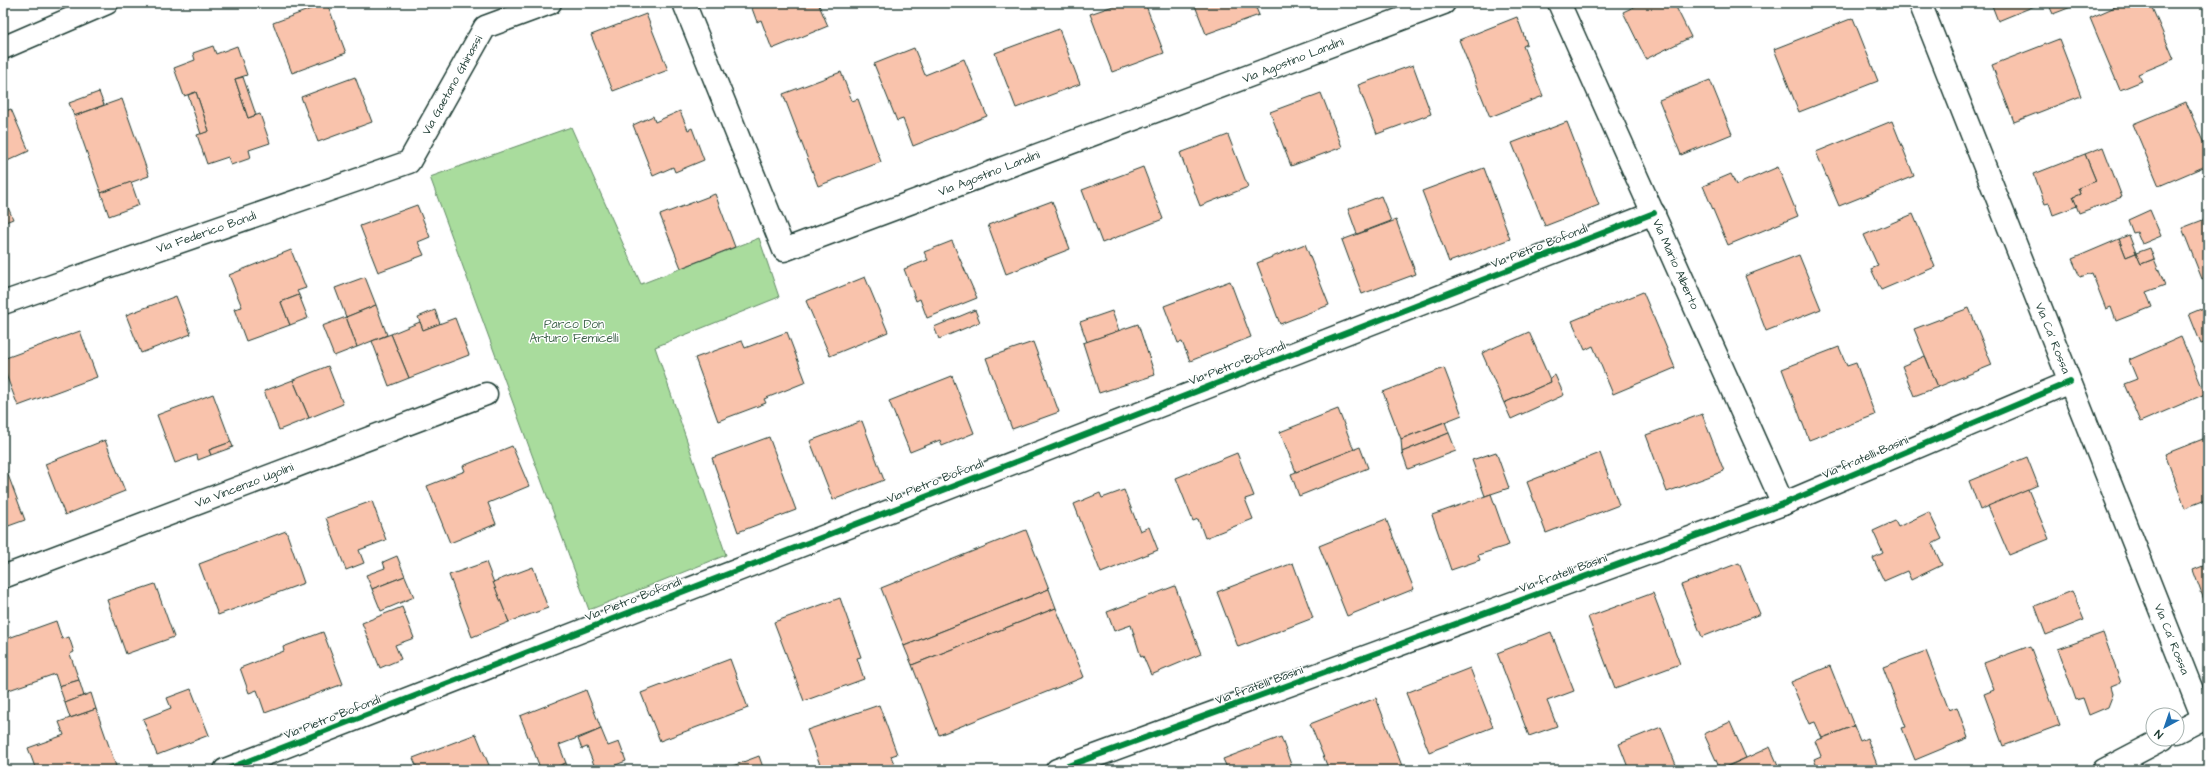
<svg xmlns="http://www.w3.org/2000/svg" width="2211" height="773" viewBox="0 0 2211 773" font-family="'Architects Daughter',sans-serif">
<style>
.green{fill:#a9dc9d;stroke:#648c68}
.building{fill:#f9c3ac;stroke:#1f3d34}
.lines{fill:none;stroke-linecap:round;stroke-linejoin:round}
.street-casing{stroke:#1f3d34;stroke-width:25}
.secondary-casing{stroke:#1f3d34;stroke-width:25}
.street{stroke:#fff;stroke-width:22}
.secondary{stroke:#fff;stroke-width:22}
.cycleway-casing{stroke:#fff;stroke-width:8}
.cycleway{stroke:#00873e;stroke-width:6}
.labels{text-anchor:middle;stroke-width:3;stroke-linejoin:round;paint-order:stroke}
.street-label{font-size:12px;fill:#1f3d34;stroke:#fff}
.park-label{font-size:12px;fill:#42654e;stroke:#fff}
</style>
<rect width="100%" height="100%" fill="#fff"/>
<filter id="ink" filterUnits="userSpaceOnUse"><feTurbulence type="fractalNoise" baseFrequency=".025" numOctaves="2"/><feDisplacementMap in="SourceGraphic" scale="8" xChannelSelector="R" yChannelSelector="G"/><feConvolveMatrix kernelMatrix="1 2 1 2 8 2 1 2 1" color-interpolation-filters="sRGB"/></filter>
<g filter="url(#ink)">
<!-- green -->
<polygon class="green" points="571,127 641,284 759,238 779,297 655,347 726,555 589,610 430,177"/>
<!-- building -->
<g class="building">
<polygon points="327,3 346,53 292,73 273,23"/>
<polygon points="750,3 818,3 828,26 772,49 761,20 757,22"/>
<polygon points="1116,3 1145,3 1164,53 1112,72 1090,14 1116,5"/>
<polygon points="1194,3 1254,3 1259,15 1206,34"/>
<polygon points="1642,3 1674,3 1691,37 1646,59 1623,12"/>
<polygon points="1991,3 2042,3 1998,21"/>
<polygon points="2048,3 2069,3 2071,7 2053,14"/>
<polygon points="2124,3 2150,3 2174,59 2138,74 2142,81 2120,90 2090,18"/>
<polygon points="646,14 668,70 613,91 591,35"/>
<polygon points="1517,17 1527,44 1523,46 1543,96 1490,117 1459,40"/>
<polygon points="1853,18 1878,81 1799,112 1774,49"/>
<polygon points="1059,29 1080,84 1016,108 995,53"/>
<polygon points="2059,39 2081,96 2014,122 1992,65"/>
<polygon points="213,46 216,54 237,46 247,75 235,79 248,118 260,114 270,143 249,150 251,158 231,165 228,157 207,164 197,135 209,131 196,92 184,96 174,68 195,60 193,53"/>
<polygon points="914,48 925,75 964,59 987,116 913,146 903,119 897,121 874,64"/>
<polygon points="1413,65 1431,114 1377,134 1358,85"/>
<polygon points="841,72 852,101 858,99 881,162 818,186 783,94"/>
<polygon points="243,77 256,115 248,118 235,79"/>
<polygon points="355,77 372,122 318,142 301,97"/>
<polygon points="1710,80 1732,134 1681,155 1659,100"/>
<polygon points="99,92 104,105 74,116 69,103"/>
<polygon points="196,92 209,131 201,134 188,95"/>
<polygon points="1321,93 1342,147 1291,166 1270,112"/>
<polygon points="122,99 149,176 101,193 74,116"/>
<polygon points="2186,102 2208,153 2208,165 2159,186 2133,124"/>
<polygon points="11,109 29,151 3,163 3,112"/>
<polygon points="680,111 688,130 692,128 704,160 675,172 673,167 653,176 633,125 653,116 655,122"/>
<polygon points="1892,121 1914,176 1839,206 1816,152"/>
<polygon points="1567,122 1599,205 1545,226 1512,143"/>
<polygon points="1228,135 1248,187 1200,206 1180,153"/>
<polygon points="2103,147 2122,197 2079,213 2073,197 2080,194 2078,188 2096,181 2085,154"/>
<polygon points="2085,154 2096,181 2078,188 2080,194 2073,197 2077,206 2053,215 2049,203 2045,204 2034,174"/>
<polygon points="1143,167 1163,219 1102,243 1082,190"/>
<polygon points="1778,167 1798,216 1728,245 1703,186 1731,174 1736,185"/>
<polygon points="1484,168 1510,239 1449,262 1422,191"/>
<polygon points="131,182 139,205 109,216 101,193"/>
<polygon points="715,194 735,247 681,268 660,215"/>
<polygon points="3,196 13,219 3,223"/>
<polygon points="1381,196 1391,221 1357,234 1348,209"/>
<polygon points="1052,201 1070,249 1006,274 988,225"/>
<polygon points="417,205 430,237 418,242 424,255 378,272 360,226"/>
<polygon points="2150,210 2161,236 2142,244 2137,232 2133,233 2128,220"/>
<polygon points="1913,214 1935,267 1881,290 1871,269 1878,266 1864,235"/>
<polygon points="2208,218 2208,276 2202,279 2182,228"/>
<polygon points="1396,220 1416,274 1362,294 1342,240"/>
<polygon points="2129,235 2136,253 2126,257 2119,239"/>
<polygon points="2119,239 2126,257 2136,253 2141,264 2154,259 2165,285 2146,292 2152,307 2116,321 2111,307 2106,309 2092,273 2080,277 2072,259"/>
<polygon points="952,241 977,298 927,318 920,299 916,301 904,269 928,260 924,252"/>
<polygon points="1305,244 1329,305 1280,324 1257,263"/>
<polygon points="2150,248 2154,259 2141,264 2136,253"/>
<polygon points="291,250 306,288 297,291 299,295 281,302 290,325 246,341 234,309 242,307 229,275"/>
<polygon points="1799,255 1821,309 1766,331 1745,276"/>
<polygon points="365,277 376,305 346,317 335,288"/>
<polygon points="865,277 888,332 830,356 806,301"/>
<polygon points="1230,281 1251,337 1190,361 1182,342 1178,343 1164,306"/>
<polygon points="1643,292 1675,368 1613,394 1593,346 1585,350 1572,321"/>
<polygon points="299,295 308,318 290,325 281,302"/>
<polygon points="176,296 191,334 141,353 126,315"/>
<polygon points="376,305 387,335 357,347 346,317"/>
<polygon points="2208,306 2208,342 2201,344 2189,314"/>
<polygon points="1969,308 1992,365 1938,387 1914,329"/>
<polygon points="435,310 440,324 423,330 418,317"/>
<polygon points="975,310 980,322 939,339 934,327"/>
<polygon points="1112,311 1119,331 1087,342 1080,322"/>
<polygon points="346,317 357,347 334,356 322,326"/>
<polygon points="455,318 469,355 409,378 391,334 420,322 423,330"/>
<polygon points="1138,324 1155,375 1099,393 1083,343"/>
<polygon points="80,331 97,377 18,406 3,367 3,359"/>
<polygon points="787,332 806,382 764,399 766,403 718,421 695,358 742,341 745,348"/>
<polygon points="1529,332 1551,382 1504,403 1482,353"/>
<polygon points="391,334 409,378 389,386 372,341"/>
<polygon points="2181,337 2205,394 2140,422 2124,384 2137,379 2129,360"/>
<polygon points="1033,342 1059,412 1012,429 986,358"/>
<polygon points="1839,347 1847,366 1856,363 1875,415 1809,440 1782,369"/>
<polygon points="1925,356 1938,387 1914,396 1902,366"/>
<polygon points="328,366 343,404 309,418 293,380"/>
<polygon points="1444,368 1462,415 1401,439 1383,392"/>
<polygon points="1555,375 1564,395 1511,419 1504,403 1551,382 1550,378"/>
<polygon points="952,376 974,433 942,446 940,440 910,452 889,401"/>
<polygon points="293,380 309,418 279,430 264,391"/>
<polygon points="213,394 231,442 209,450 211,455 198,460 197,455 175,463 157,415"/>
<polygon points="1338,409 1354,450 1296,472 1280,432"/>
<polygon points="1702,414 1724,471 1667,492 1646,435"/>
<polygon points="862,421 884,480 833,500 810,441"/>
<polygon points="1445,422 1449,433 1402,452 1401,439"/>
<polygon points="1449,433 1456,451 1408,469 1402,452"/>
<polygon points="769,437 796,510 738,532 712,458"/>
<polygon points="2208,437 2208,499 2185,508 2165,454"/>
<polygon points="105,440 125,491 65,515 45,464"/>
<polygon points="231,442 233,447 211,455 209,450"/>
<polygon points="512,446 529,486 488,503 496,524 450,543 427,486 465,471 463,466"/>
<polygon points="1360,447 1368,468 1299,496 1291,474"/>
<polygon points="1496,452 1509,488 1485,496 1472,460"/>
<polygon points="1237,453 1254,496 1245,499 1253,519 1205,538 1198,519 1193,521 1176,478"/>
<polygon points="1600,453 1619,505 1546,533 1527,482"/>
<polygon points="2027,457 2038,485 1980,510 1969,481"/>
<polygon points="3,467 5,467 25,520 3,528"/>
<polygon points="2028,489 2049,539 2009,555 1988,506"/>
<polygon points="1124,490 1140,531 1149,527 1158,550 1101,573 1074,504 1100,493 1102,498"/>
<polygon points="1491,494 1509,545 1478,555 1480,560 1451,570 1432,515"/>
<polygon points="372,501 386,540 359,550 364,563 346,570 326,518"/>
<polygon points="1929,512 1942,539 1932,544 1942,565 1911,580 1907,571 1884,581 1873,558 1883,553 1873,531 1895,521 1898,527"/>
<polygon points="1386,519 1414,589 1347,616 1319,546"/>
<polygon points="1026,530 1049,589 904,646 881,588"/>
<polygon points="286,531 304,583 218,615 199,564"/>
<polygon points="397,556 405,576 372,589 366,575 385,568 383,562"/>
<polygon points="486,562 509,622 472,637 449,575"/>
<polygon points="1293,563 1313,618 1238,647 1217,592"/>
<polygon points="1739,563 1760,614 1702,637 1681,585"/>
<polygon points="2208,564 2208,611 2193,570"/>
<polygon points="533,567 548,608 509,622 493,582"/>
<polygon points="405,576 414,597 381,611 372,589"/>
<polygon points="155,584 174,637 126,654 107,600"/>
<polygon points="1175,586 1201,654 1151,675 1143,656 1141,657 1131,625 1114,631 1107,612"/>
<polygon points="1049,589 1056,608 912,665 904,646"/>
<polygon points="2072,591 2084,620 2046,635 2035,606"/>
<polygon points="1653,593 1680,664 1615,688 1588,617"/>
<polygon points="840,598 861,657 857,658 864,679 804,701 774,622"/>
<polygon points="402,607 414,638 395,645 401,659 380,668 362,623"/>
<polygon points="1056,608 1084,677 939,735 912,665"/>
<polygon points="56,621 62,639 69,637 74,652 70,654 79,680 59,686 55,674 6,691 3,682 3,640"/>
<polygon points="323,632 343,684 265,713 257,690 249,693 240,668 284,651 283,647"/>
<polygon points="1551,632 1574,691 1547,701 1557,726 1529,736 1497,653"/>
<polygon points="2103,633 2121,683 2111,687 2113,694 2108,707 2089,715 2083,698 2076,700 2058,649"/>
<polygon points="2030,646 2060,725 2003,746 1984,694 1994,690 1984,663"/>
<polygon points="1926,651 1949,710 1957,707 1968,738 1915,760 1902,728 1906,727 1883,667"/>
<polygon points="730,659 748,708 660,741 641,693"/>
<polygon points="1830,666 1854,726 1822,738 1815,722 1809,724 1791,682"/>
<polygon points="1470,668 1493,727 1429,752 1406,693"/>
<polygon points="79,680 84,696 65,703 59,686"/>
<polygon points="191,689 209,735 157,755 143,719 171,708 167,698"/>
<polygon points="586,690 601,729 559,745 566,763 549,770 541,770 520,716"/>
<polygon points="91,693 96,709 70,718 65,703"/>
<polygon points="1376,698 1402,766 1391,770 1329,770 1310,724"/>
<polygon points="879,705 897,754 891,756 896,770 822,770 807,730"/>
<polygon points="96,709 117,769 36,770 28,748 64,735 59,722"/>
<polygon points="1730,722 1746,758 1720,769 1704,734"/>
<polygon points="1854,726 1860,741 1867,738 1879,770 1818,770 1814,759 1821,756 1815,741"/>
<polygon points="1661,727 1678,770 1629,770 1619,744"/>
<polygon points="601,729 608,746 619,742 626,761 603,770 596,770 587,747 582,749 578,739"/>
<polygon points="476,734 491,770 418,770 413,758"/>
<polygon points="1281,737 1293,770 1228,770 1223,759"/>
<polygon points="1770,747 1778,765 1767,770 1720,770"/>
<polygon points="759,756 764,770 722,770"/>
<polygon points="566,763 569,770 549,770"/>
</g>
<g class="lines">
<!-- street casing -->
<g class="street-casing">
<g id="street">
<polyline points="684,3 784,250 1444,3"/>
<polyline points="1559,3 1783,504"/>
<polyline points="1920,3 2203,718"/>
<polyline points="3,48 107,3"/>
<polyline points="3,303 409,162 485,27 550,3"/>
<polyline points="3,577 486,394"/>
<polyline points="225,770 1654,213"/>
<polyline points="1057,770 1783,504 2070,382"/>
</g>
</g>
<!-- secondary casing -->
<g class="secondary-casing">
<g id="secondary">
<polyline points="2177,732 2208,716"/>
<polyline points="2104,770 2163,739"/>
</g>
</g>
<!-- street -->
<use href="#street" class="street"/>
<!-- secondary -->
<use href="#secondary" class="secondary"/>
<!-- cycleway casing -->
<g class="cycleway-casing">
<g id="cycleway">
<polyline points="225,770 1654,213"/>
<polyline points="1057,770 1783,504 2070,382"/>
</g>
</g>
<!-- cycleway -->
<use href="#cycleway" class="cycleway"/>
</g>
</g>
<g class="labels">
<!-- street labels -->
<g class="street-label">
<text transform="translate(1293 60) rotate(-21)" y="4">Via Agostino Landini</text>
<text transform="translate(452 85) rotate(-61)" y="4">Via Gaetano Ghinassi</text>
<text transform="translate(989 173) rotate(-21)" y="4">Via Agostino Landini</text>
<text transform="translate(206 232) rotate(-19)" y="4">Via Federico Bondi</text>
<text transform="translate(1539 246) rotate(-21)" y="4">Via Pietro Bofondi</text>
<text transform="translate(1676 264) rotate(66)" y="4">Via Mario Alberto</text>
<text transform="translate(2053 338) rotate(68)" y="4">Via Ca' Rossa</text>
<text transform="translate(1237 363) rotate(-21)" y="4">Via Pietro Bofondi</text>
<text transform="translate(1865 457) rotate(-23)" y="4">Via fratelli Basini</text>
<text transform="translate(935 481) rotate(-21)" y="4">Via Pietro Bofondi</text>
<text transform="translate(244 485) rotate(-21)" y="4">Via Vincenzo Ugolini</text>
<text transform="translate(1563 573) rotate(-20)" y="4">Via fratelli Basini</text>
<text transform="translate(633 599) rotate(-21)" y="4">Via Pietro Bofondi</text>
<text transform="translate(2172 639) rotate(68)" y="4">Via Ca' Rossa</text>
<text transform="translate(1259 685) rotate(-20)" y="4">Via fratelli Basini</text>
<text transform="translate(332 717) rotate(-21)" y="4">Via Pietro Bofondi</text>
</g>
<!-- park labels -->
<g class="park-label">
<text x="574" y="328">Parco Don<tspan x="574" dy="14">Arturo Femicelli</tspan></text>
</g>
</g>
<!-- margin -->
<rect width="2211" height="773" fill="none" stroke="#fff" stroke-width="16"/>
<rect x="8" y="8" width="2195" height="757" fill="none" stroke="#1f3d34" stroke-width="1.5" filter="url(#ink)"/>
<!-- north arrow -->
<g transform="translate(2165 727) rotate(220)"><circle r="19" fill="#ffffff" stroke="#a5b1ae"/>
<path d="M0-3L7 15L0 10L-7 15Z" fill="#1f6fb2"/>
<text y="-6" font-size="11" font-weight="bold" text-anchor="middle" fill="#1f3d34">N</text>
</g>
</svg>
